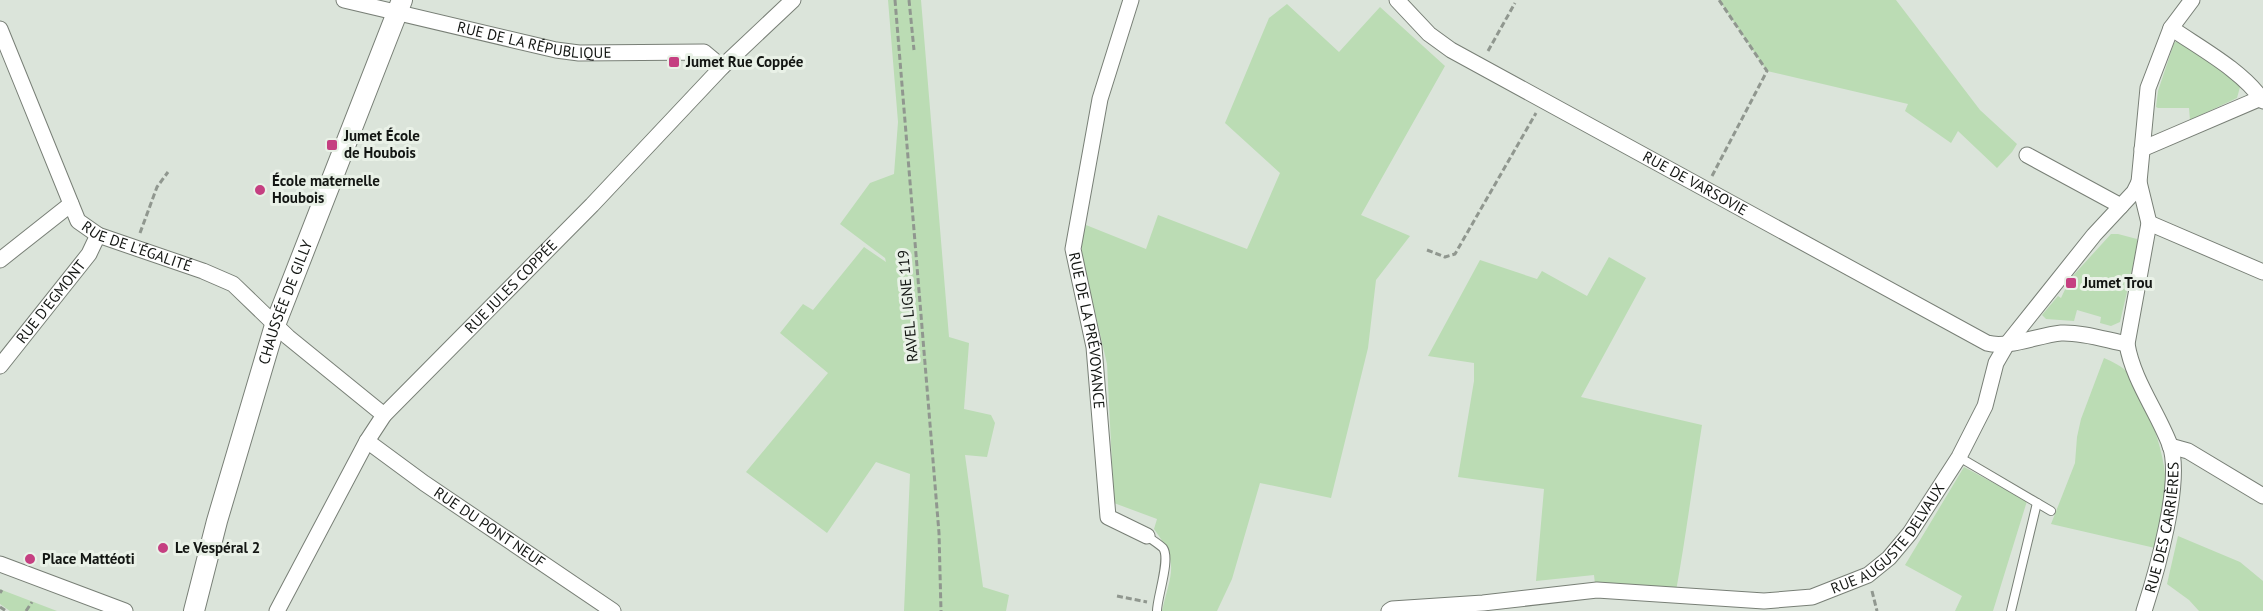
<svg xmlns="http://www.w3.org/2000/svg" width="2263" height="611" viewBox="0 0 2263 611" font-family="'PT Sans',sans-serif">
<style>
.green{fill:#bbdcb4}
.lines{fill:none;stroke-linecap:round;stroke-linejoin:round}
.service-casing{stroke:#787f76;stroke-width:10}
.minor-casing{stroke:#787f76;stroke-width:17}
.tertiary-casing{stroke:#787f76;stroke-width:22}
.path{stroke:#90978f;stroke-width:3;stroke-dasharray:6 3;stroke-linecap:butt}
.service{stroke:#fff;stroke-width:8}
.minor{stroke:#fff;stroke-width:15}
.tertiary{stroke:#fff;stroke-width:20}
.poi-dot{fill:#c53f81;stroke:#e9f1e7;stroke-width:2}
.labels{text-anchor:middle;stroke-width:6;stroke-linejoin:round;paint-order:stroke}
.street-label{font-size:15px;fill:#131613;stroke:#e9f1e7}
.poi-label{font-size:15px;font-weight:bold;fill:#131613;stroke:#e9f1e7;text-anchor:start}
</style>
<rect width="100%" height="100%" fill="#dbe4da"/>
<!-- green -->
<g class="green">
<polygon points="888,0 921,0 949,337 969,343 964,409 991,415 995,423 987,457 965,455 983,587 1009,595 1006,611 904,611 910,474 876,462 827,533 746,472 828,373 780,333 803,304 813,310 864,247 886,262 885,258 840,224 870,183 894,174 898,122"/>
<polygon points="1719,0 1896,0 1980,110 2017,144 2012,152 1997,168 1958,131 1951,143 1905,111 1908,104 1767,71"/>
<path d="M1287,4l52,48 41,-45 65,59 -84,149 49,21 -34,44 -8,68 -37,150 -71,-15 -28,96 -15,32h-55c9,-39 18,-47 -8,-82l3,-10 -43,-16 -7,-139 -25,-108v-17l4,-14 60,24 12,-34 89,34 33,-76 -55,-50 44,-105z"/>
<polygon points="2178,40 2234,80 2240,87 2237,98 2190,120 2189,108 2158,108 2156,107 2158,91 2174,43"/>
<polygon points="2111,234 2118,234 2137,239 2138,245 2120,322 2111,326 2100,323 2101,317 2077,310 2074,321 2046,319 2042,315 2058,296 2061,298 2070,279"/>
<path d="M1609,257l37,21 -65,119 121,28c-9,55 -16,111 -26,166l-81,-7 -1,-9 -58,6 8,-92 -86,-12 16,-96v-18l-46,-7 52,-96 57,19 5,-8 45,25z"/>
<path d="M2104,358c9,4 18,8 24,15 16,20 35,75 37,101 3,24 -5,50 -10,74l-104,-24 24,-61 2,-26 4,-18z"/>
<polygon points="1964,467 2027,501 1993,611 1955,611 1962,596 1905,565"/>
<polygon points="2178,536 2240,562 2263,581 2263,611 2199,611 2189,600 2167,584"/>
<polygon points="0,589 2,590 57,611 10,611 0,604"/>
</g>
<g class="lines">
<!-- service casing -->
<g class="service-casing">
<g id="service">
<polyline points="1959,457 2051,511"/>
<path d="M1147,536c5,4 12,8 16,12 8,11 -6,49 -6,63"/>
<polyline points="2011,611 2037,503"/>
</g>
</g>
<!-- minor casing -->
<g class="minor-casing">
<g id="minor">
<path id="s1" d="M344,0l212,50 23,3 125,-1 18,15"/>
<path id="s2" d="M1131,0l-31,99 -27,150 21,98 14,170 39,19"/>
<path id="s3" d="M1397,0l32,34 22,16 536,293c20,6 52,-8 74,-10 22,-1 45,7 66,11"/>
<path d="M2171,28c29,20 72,43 92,73"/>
<path id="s4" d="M0,29l78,192 20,14 105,36 30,13 55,53 96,78"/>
<polyline points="2142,149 2261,98"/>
<polyline points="2027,155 2121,206"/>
<polyline points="2149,223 2263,272"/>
<polyline points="0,260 71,204"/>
<path id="s5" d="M0,366l89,-112 9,-19"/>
<path id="s6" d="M367,441l57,42 189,128"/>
<polyline points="2170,446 2188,451 2263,496"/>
<polyline points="0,564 125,611"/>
<path id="s7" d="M277,611l90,-170 17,-26 208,-210 130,-138 71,-67"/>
<path id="s8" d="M1389,611l3,-2 91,-6 114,-13 167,11 48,-4 56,-22 21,-17 21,-25 49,-76 26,-51 11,-43 11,-19 87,-109 40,-43 5,-10"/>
<path id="s9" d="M2144,611c12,-37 39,-130 26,-166 -13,-34 -37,-65 -43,-101l22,-121 -10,-41 9,-94 23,-60 21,-28"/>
</g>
</g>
<!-- tertiary casing -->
<g class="tertiary-casing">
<g id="tertiary">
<path id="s10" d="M194,611l23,-90 58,-196 127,-325"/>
</g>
</g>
<!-- path -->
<g class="path">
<polyline points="895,0 939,533 941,611"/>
<polyline points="909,0 914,50"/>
<polyline points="1488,51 1515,3"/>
<polyline points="1712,176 1767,71 1719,0"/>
<polyline points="140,233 157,187 168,172"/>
<polyline points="1427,250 1445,257 1455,254 1536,113"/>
<polyline points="1872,591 1877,611"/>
<polyline points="0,593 2,590"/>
<polyline points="1117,596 1147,602"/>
<polyline points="0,607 6,611"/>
<polyline points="26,611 32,602"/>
</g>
<!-- service -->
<use href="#service" class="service"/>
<!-- minor -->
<use href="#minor" class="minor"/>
<!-- tertiary -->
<use href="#tertiary" class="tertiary"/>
</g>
<!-- markers -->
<g class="poi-dot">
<rect x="668" y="56" width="12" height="12" rx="3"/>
<rect x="326" y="139" width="12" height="12" rx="3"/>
<circle cx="260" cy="190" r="6"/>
<rect x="2065" y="277" width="12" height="12" rx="3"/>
<circle cx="163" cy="548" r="6"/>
<circle cx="30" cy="559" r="6"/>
</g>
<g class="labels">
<!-- street labels -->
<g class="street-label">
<text dy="5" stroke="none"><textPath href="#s1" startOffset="195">RUE DE LA RÉPUBLIQUE</textPath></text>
<text dy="5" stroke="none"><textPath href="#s3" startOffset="352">RUE DE VARSOVIE</textPath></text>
<text dy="5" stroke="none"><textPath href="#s4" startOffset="272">RUE DE L'ÉGALITÉ</textPath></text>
<text dy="5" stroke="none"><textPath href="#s7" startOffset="404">RUE JULES COPPÉE</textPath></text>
<text dy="5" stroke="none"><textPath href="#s10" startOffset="322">CHAUSSÉE DE GILLY</textPath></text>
<text dy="5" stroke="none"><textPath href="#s5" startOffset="82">RUE D'EGMONT</textPath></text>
<text transform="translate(908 306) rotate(-95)" y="5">RAVEL LIGNE 119</text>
<text dy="5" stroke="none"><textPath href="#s2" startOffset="339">RUE DE LA PRÉVOYANCE</textPath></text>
<text dy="5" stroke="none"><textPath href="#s6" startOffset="150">RUE DU PONT NEUF</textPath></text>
<text dy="5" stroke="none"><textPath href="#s9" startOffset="86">RUE DES CARRIÈRES</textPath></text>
<text dy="5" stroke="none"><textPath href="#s8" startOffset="524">RUE AUGUSTE DELVAUX</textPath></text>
</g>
<!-- poi labels -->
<g class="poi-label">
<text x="686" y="67">Jumet Rue Coppée</text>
<text x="344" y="141">Jumet École<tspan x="344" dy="17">de Houbois</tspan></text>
<text x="272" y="186">École maternelle<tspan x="272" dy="17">Houbois</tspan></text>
<text x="2083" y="288">Jumet Trou</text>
<text x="175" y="553">Le Vespéral 2</text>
<text x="42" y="564">Place Mattéoti</text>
</g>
</g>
</svg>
